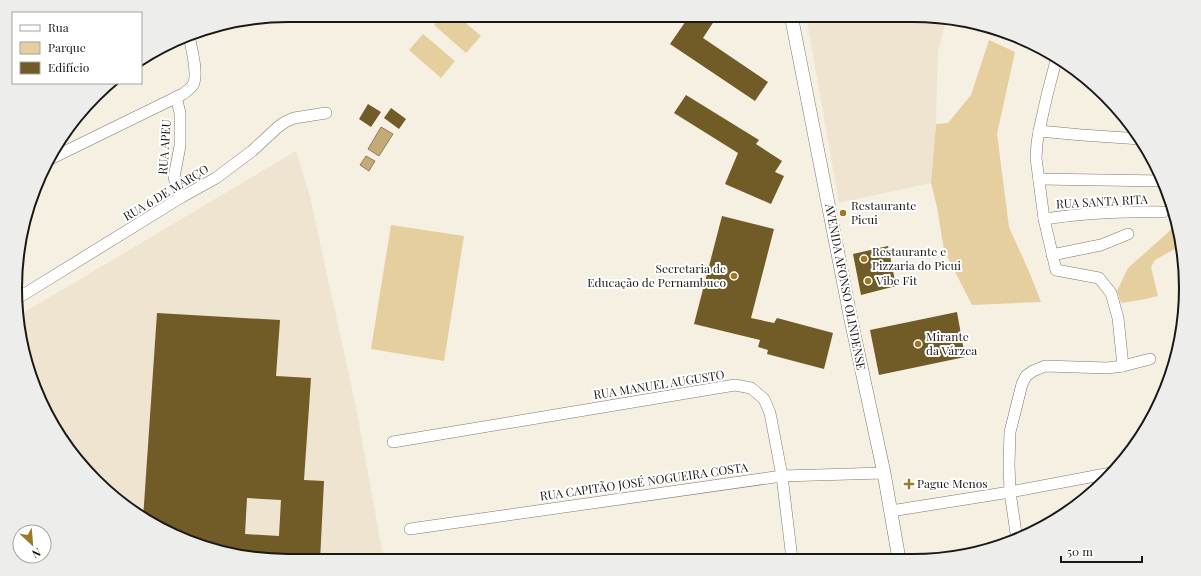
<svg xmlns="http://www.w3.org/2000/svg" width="1201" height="576" viewBox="0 0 1201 576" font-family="'Playfair Display',serif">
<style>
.built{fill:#eee4d0}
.green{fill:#e6cf9e}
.water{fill:#c3aa76;stroke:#917e59}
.building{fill:#715b27;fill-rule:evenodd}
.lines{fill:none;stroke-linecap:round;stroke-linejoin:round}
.minor-casing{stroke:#7d786c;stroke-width:12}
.major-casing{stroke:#7d786c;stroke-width:14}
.minor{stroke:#fff;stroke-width:11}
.major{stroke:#fff;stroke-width:13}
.poi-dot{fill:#9c7a25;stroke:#fff;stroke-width:1.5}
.labels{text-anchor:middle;stroke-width:4;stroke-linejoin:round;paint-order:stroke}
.street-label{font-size:12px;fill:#1b1915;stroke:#fff}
.poi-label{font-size:12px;fill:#1b1915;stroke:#fff;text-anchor:start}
.rim{fill:none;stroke:#1b1915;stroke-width:2}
</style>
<rect width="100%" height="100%" fill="#f6f0e3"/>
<!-- built -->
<g class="built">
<polygon points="806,15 913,15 947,18 938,51 936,124 931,183 839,203"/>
<polygon points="296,151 310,197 356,407 384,561 288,561 235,556 183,540 137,515 95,481 43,409 17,323 18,316"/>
</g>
<!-- green -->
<g class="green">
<polygon points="443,15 456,15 481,36 466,53 434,25"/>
<polygon points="423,34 455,61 441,78 409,50"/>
<polygon points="989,40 1015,52 997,134 1009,227 1031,276 1041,302 972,305 944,250 937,207 931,183 936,124 948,123 971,95"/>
<polygon points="1177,221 1181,235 1182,245 1155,260 1151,267 1158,296 1141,300 1121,303 1117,291 1128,268 1173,228"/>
<polygon points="391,225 464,236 444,361 371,349"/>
</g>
<!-- water -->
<g class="water">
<polygon points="381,127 393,134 379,156 368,149"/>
<polygon points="366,156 375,161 369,171 360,165"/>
</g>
<!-- building -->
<g class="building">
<polygon points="690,15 718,15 703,38 768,82 755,101 670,44"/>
<polygon points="686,95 759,140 756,144 782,161 775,172 784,176 771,204 725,184 738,153 674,113"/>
<polygon points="368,104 381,112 371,127 359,119"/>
<polygon points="391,108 406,119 399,129 384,118"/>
<polygon points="722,216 774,229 751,318 774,323 777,318 833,333 824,369 767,354 768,350 758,347 760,340 694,324"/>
<polygon points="888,246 896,286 861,295 853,254"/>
<polygon points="957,312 965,357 879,375 870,330"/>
<path d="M157,313l123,7 -4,56 35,2 -7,102 20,1 -4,80h-32l-53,-5 -52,-16 -40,-21zM247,498l34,2 -2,36 -34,-2z"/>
</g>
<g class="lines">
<!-- minor casing -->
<g class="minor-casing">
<g id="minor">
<polyline points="1057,57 1047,95 1039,131 1037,143 1036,158 1044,219 1056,270 1099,278 1111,293 1118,318 1123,366"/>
<polyline points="176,97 180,113 180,146 174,177 180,198"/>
<polyline points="1039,131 1082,135 1141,139"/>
<path d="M48,160l135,-66c4,-3 7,-5 10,-9 6,-11 -2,-37 -4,-50"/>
<polyline points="1039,179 1163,181"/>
<path d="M1044,219c39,-6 79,-8 119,-7"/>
<polyline points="1052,255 1101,245 1128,234"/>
<polyline points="18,298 180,198 216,178 252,151 278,127 285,122 294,118 326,113"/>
<polyline points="393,442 735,385 751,388 764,399 770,413 782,476 792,559"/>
<polyline points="891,511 1010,492 1111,473"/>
<polyline points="410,529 782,476 884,473"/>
<polyline points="1017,540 1010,492 1009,464 1010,432 1022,384 1026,376 1033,371 1045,366 1107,368 1123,366 1150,359"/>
</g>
</g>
<!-- major casing -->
<g class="major-casing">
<polyline id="major" points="791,15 851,320 884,473 899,559"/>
</g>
<!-- minor -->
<use href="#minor" class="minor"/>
<!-- major -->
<use href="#major" class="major"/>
</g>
<!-- markers -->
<g class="poi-dot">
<circle cx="843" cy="213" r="4"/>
<circle cx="864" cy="259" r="4"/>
<circle cx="734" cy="276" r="4"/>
<circle cx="868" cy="281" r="4"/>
<circle cx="918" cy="344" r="4"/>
<path d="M907 478h4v4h4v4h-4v4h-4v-4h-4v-4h4z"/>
</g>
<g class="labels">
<!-- street labels -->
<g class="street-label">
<text transform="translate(165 147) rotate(-86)" y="4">RUA APEU</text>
<text transform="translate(166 193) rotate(-31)" y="4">RUA 6 DE MARÇO</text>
<text transform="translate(1102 202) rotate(-3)" y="4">RUA SANTA RITA</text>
<text transform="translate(845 287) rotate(79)" y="4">AVENIDA AFONSO OLINDENSE</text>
<text transform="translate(659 385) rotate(-9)" y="4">RUA MANUEL AUGUSTO</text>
<text transform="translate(644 482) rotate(-8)" y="4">RUA CAPITÃO JOSÉ NOGUEIRA COSTA</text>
</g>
<!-- poi labels -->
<g class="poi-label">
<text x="851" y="210">Restaurante<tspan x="851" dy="14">Picui</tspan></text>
<text x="872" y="256">Restaurante e<tspan x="872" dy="14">Pizzaria do Picui</tspan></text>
<text x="726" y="273" text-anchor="end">Secretaria de<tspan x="726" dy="14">Educação de Pernambuco</tspan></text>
<text x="876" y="285">Vibe Fit</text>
<text x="926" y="341">Mirante<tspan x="926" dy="14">da Várzea</tspan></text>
<text x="917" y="488">Pague Menos</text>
</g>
</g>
<!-- crop -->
<path d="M0 0H1201V576H0ZM288 22H913A266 266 0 0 1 1179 288V288A266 266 0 0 1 913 554H288A266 266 0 0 1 22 288V288A266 266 0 0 1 288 22Z" fill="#ededec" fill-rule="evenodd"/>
<path class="rim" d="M288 22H913A266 266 0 0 1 1179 288V288A266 266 0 0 1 913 554H288A266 266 0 0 1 22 288V288A266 266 0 0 1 288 22Z"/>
<!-- legend -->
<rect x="12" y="12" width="130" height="72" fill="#ffffff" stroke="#a4a3a1"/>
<rect x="20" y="25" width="20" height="6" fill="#ffffff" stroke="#a4a3a1"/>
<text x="48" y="32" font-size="12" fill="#1b1915">Rua</text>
<rect x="20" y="42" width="20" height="12" fill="#e6cf9e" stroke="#a4a3a1"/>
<text x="48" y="52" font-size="12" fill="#1b1915">Parque</text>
<rect x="20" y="62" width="20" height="12" fill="#715b27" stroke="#a4a3a1"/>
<text x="48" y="72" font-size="12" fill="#1b1915">Edifício</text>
<!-- north arrow -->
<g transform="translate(32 544) rotate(154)"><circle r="19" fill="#ffffff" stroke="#a4a3a1"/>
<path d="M0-3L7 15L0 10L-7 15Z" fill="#9c7a25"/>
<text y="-6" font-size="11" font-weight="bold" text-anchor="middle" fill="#1b1915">N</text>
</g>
<!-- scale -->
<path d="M1061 556v6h81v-6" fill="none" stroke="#1b1915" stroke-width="2"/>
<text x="1067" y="556" font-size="12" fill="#1b1915" stroke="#ffffff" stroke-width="3" paint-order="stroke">50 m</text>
</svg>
